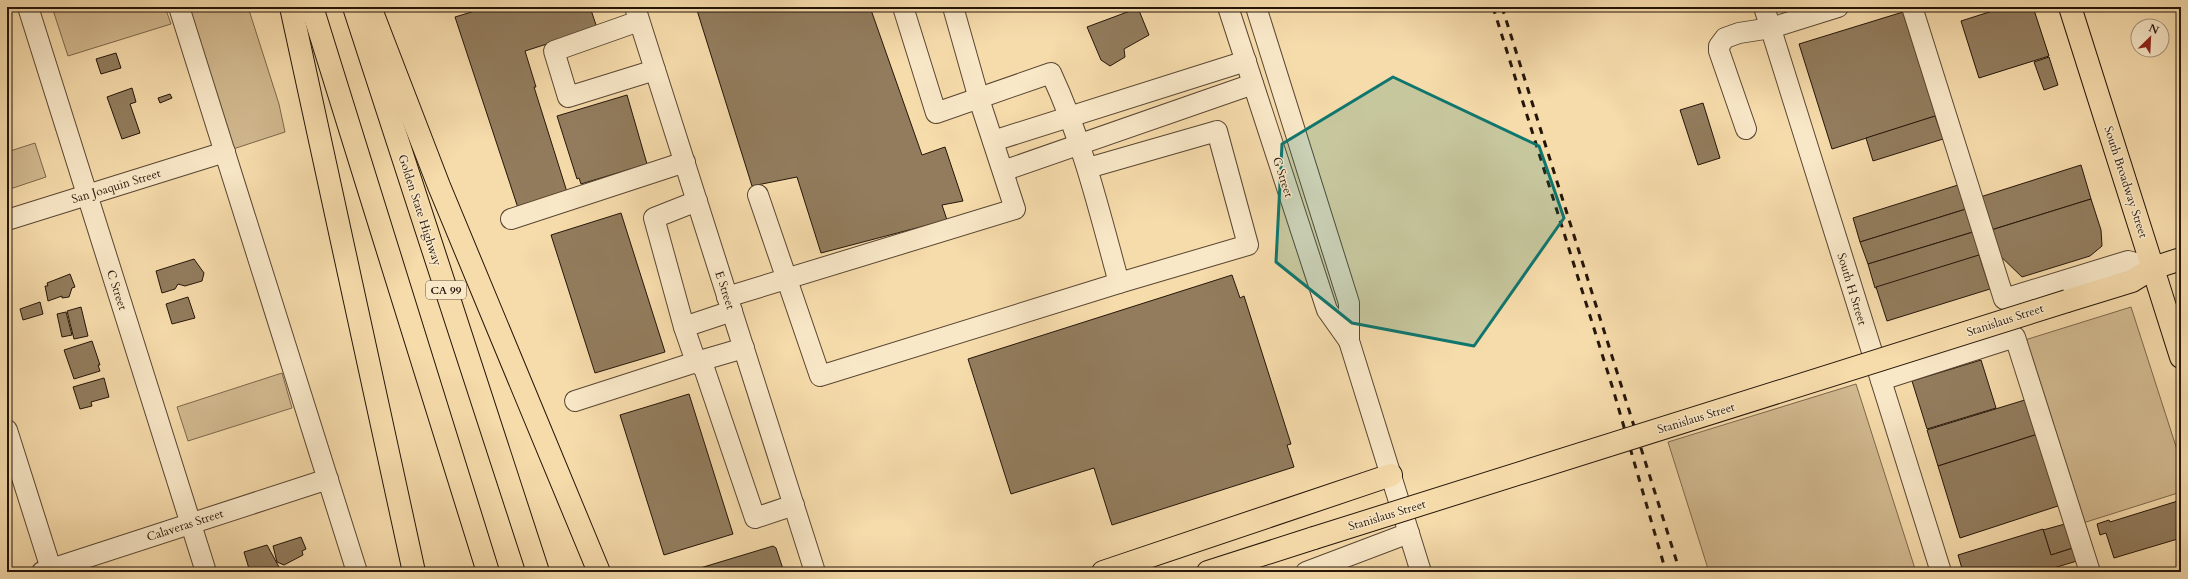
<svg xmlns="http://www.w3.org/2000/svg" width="2188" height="579" viewBox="0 0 2188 579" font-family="Cardo,serif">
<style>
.green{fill:#d2b98f;stroke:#7c674c}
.building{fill:#927c5d;stroke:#251509}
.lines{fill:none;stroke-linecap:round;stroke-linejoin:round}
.minor-casing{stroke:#594632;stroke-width:22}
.major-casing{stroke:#251509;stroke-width:24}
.highway-casing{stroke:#251509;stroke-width:24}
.minor{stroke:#f9e8c8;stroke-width:20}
.major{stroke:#f6dbab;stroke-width:22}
.highway{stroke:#f6dbab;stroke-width:22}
.rail{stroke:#251509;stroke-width:3;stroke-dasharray:7 7;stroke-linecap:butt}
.major-bridge-casing{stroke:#251509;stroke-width:24;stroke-linecap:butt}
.major-bridge{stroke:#f6dbab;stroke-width:22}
.marked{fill:#0f766e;fill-opacity:0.2;stroke:#0f766e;stroke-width:3;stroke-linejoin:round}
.labels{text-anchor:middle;stroke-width:3;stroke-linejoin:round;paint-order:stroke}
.shield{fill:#f9e8c8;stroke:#655442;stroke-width:1}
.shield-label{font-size:11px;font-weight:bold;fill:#251509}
.street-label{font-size:12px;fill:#251509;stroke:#f9e8c8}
</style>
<rect width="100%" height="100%" fill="#f6dbab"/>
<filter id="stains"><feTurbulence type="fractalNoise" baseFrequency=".005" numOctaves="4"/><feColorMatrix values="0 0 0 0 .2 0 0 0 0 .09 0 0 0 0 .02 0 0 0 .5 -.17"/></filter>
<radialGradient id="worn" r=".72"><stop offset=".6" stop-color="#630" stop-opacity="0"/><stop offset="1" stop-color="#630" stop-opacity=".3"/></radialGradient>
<!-- green -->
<g class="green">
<polygon points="52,7 165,7 171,24 68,56"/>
<polygon points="180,7 248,7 279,104 285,132 227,151"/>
<polygon points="35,143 46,177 7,190 7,152"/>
<polygon points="2131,307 2181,462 2181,492 2083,523 2025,340"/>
<polygon points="282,373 292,408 188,441 177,407"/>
<polygon points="1856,384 1916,572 1709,572 1668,442"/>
</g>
<!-- building -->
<g class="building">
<polygon points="488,7 590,7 597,28 525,51 536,87 534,87 567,192 518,208 455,17"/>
<polygon points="696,7 870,7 922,155 945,147 963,201 942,205 947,220 821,253 797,177 752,186"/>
<polygon points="1987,7 2005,7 1988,12"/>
<polygon points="2005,7 2033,7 2049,56 1979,78 1961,21"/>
<polygon points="1138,8 1149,35 1124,49 1125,57 1110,66 1101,60 1087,27"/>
<polygon points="1903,12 1936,116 1832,149 1799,44"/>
<polygon points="116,53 121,68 101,74 96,59"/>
<polygon points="2049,57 2058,85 2044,90 2034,62"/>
<polygon points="132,88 136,102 130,104 140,133 122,139 107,97"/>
<polygon points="170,94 172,98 160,103 158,98"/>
<polygon points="627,95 647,164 581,184 579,178 577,179 557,116"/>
<polygon points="1703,103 1720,158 1698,165 1680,110"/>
<polygon points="1935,116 1943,139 1873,161 1866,138"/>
<polygon points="2081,165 2091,199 1988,231 1977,198"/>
<polygon points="1958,185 1966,209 1860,242 1853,218"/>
<polygon points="2091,199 2101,230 2102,246 2090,256 2022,277 1993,249 1988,231"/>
<polygon points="1966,209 1973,232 1868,264 1860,242"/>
<polygon points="621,213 665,352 595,373 551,235"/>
<polygon points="1973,232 1980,255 1875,288 1868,264"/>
<polygon points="1979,255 1990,289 1887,321 1876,287"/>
<polygon points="194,259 204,273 202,281 185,286 178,284 175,289 162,293 156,271"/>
<polygon points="70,274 75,287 72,288 69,297 62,298 62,296 48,301 45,286 48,286 47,283"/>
<polygon points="1232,275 1240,298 1244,296 1291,444 1287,445 1294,467 1112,525 1094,468 1011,494 968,359"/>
<polygon points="188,297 195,318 172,324 166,304"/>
<polygon points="40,302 43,314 23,320 20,309"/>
<polygon points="81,307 88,336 74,339 67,311"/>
<polygon points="66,312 72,335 62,337 57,314"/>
<polygon points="92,341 100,365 98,365 100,371 74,379 64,350"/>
<polygon points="1981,360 1996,408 1927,429 1912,381"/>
<polygon points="104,378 109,397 91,402 92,406 80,409 73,387"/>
<polygon points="689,394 733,534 664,555 620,415"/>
<polygon points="2028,399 2038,434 1938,466 1927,430"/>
<polygon points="2038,434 2061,505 1960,538 1938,466"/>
<polygon points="2181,500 2181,538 2114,558 2106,533 2100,535 2097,524 2109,520 2110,522"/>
<polygon points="2065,524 2073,548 2051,555 2043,530"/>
<polygon points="2043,529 2051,555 2073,548 2077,561 2040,572 1963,572 1958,555"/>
<polygon points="301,537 306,549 302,551 303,555 284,565 277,562 273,546"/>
<polygon points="267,545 279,567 263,572 250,572 244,552"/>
<polygon points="773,546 776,548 784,572 687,572"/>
<polygon points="302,568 304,572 287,572"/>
</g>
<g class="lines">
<!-- minor casing -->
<g class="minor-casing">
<g id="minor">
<polyline points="28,7 206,572"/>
<polyline points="179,7 357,572"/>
<polyline points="635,7 815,572"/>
<path d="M903,7l33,106 115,-40c32,69 48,137 68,210l129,-38 -31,-114 -129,37"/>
<polyline points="1228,7 1327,310 1349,341"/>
<polyline points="1256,7 1349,303 1349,341 1421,572"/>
<polyline points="1764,7 1941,572"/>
<polyline points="1912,7 2004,299 2128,261 2153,268"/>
<polyline points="639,21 554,51 568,97 655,70"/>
<polyline points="1746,129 1719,51 1719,46 1725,38 1739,33 1771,28 1838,7"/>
<polyline points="993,141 1246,61"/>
<polyline points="1003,171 1253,84"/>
<polyline points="758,195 820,376 1119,283"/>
<polyline points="511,219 685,162"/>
<polyline points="7,220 225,152"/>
<polyline points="727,297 1015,209 979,99 953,7"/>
<polyline points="684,327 654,218 697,201"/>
<polyline points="696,362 704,368 755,518 794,505"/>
<polyline points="696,362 744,348"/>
<polyline points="1881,380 2015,337 2090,572"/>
<polyline points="575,401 696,362 684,327 732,311"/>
<polyline points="7,430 52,572"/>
<polyline points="42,572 328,479"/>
<polyline points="1306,572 1409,533"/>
</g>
</g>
<!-- major casing -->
<g class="major-casing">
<g id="major">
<polyline points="2070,7 2181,357"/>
<polyline points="2067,301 2132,281 2153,268 2181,259"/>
<polyline points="1103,572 1391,475"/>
<polyline points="1208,572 1314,538"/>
</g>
</g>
<!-- highway casing -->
<g class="highway-casing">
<g id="highway">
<polyline points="291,7 414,572"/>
<polyline points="312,7 488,572"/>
<polyline points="354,7 538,572"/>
<polyline points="370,7 439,186 599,572"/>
</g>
</g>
<!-- minor -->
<use href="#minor" class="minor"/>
<!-- major -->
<use href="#major" class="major"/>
<!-- highway -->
<use href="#highway" class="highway"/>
<!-- rail -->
<g class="rail">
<polyline points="1493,7 1613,389 1666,572"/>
<polyline points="1502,7 1680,572"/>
</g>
<!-- major-bridge casing -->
<g class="major-bridge-casing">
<polyline id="major-bridge" points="1314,538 2067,301"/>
</g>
<!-- major-bridge -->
<use href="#major-bridge" class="major-bridge"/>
</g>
<!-- marked area -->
<path class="marked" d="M1393,77l146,69 25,72 -90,128 -122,-23 -76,-61 6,-118z"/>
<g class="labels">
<!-- shield labels -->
<rect class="shield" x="426" y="281" width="40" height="18" rx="3"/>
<g class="shield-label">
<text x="446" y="294">CA 99</text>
</g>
<!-- street labels -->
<g class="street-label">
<text transform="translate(1283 177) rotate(72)" y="4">G Street</text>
<text transform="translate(2126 182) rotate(72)" y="4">South Broadway Street</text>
<text transform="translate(116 186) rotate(-17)" y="4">San Joaquin Street</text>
<text transform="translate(420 210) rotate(72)" y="4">Golden State Highway</text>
<text transform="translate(1852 289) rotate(73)" y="4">South H Street</text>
<text transform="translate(117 290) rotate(72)" y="4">C Street</text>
<text transform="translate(725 290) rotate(72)" y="4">E Street</text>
<text transform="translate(2005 320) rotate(-18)" y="4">Stanislaus Street</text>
<text transform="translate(1696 418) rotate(-17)" y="4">Stanislaus Street</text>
<text transform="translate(1387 515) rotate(-17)" y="4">Stanislaus Street</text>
<text transform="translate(185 525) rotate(-18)" y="4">Calaveras Street</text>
</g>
</g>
<!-- margin -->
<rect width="2188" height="579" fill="none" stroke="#f6dbab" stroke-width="24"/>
<rect x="8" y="8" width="2172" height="563" fill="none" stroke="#251509" stroke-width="2"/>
<rect x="12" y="12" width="2164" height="555" fill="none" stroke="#251509"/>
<!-- north arrow -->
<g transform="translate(2150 38) rotate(24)"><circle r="19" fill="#f9e8c8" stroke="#a4947c"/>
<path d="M0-3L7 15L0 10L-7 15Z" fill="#8f2418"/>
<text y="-6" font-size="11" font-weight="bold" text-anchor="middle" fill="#251509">N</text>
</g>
<rect width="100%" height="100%" filter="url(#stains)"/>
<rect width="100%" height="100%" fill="url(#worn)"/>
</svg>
